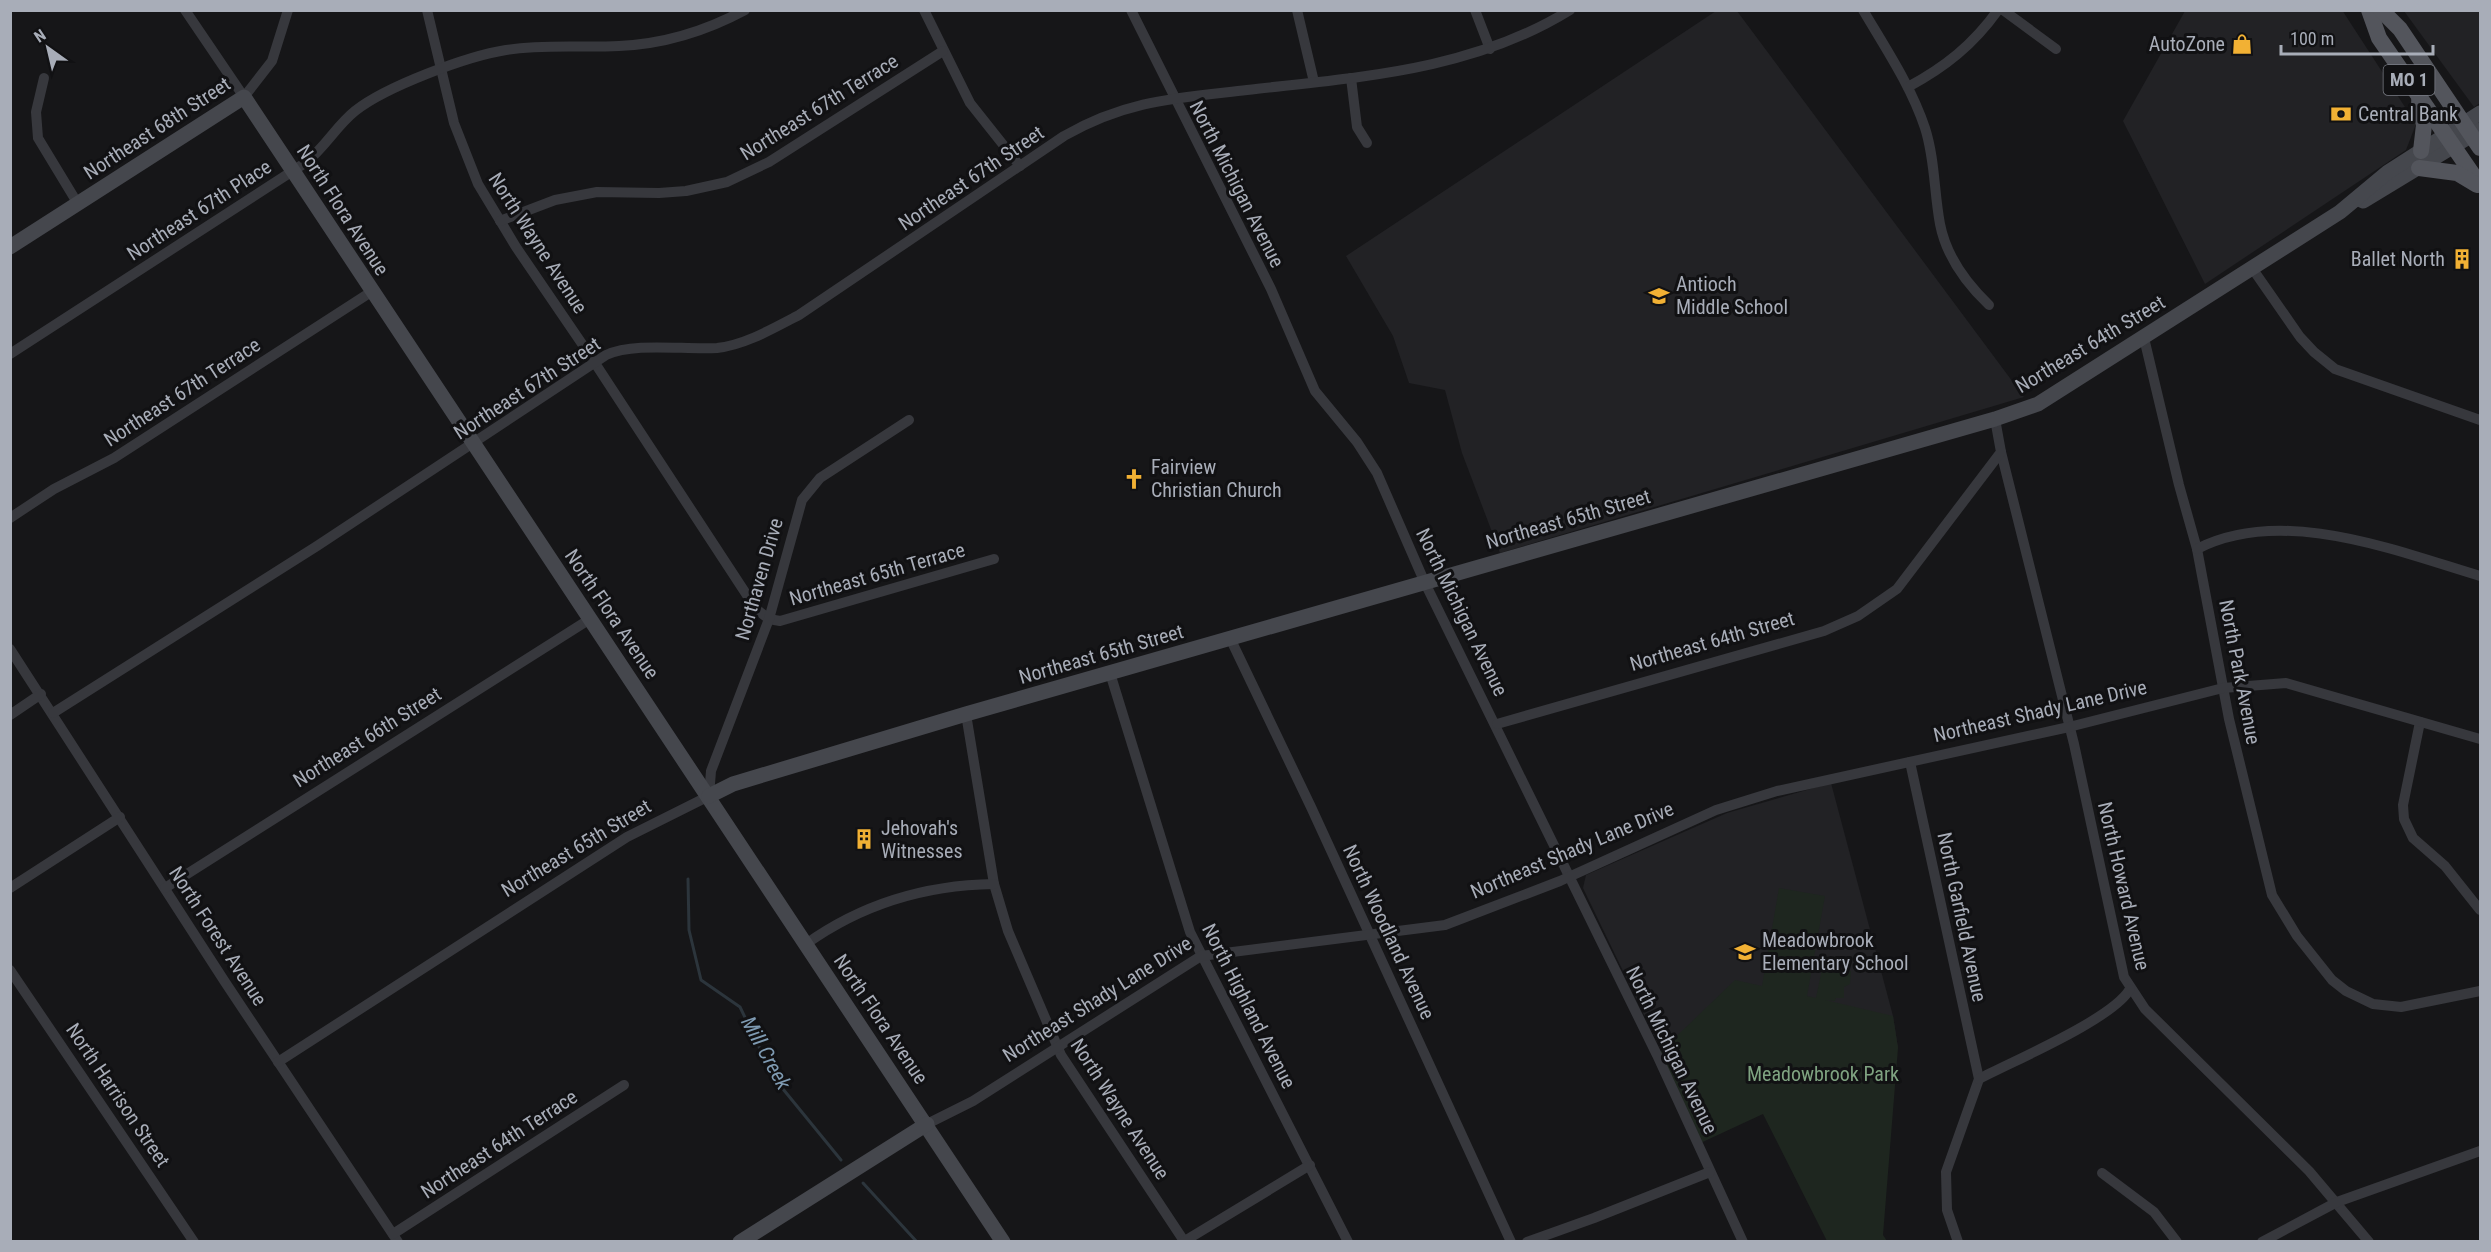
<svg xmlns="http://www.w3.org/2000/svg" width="2491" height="1252" viewBox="0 0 2491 1252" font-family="'Roboto Condensed',sans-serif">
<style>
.built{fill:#222225}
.green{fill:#1e261f}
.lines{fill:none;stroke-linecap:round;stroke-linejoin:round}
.stream{stroke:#2c353c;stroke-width:3}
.street{stroke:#37383d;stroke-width:10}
.secondary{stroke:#45474d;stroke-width:15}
.primary{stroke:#53555c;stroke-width:16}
.labels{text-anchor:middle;stroke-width:6;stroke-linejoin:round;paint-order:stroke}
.shield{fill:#111113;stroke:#7b7e86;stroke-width:1.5}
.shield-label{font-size:18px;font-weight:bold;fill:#a8adb8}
.poi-label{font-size:20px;fill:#a8adb8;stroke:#111113;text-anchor:start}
.street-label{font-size:20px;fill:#a8adb8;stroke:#111113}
.park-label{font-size:20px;fill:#7fa381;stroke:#111113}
.water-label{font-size:21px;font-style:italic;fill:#7f9bb3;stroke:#111113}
</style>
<rect width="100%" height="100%" fill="#161618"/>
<!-- built -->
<g class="built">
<polygon points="2342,10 2416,124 2406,150 2205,284 2123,121 2185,11"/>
<polygon points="1716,11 1737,11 2024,397 1500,553 1462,453 1445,390 1409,383 1393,336 1346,256"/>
<polygon points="2404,11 2480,11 2480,103 2474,107"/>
<polygon points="1831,783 1893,1016 1898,1048 1704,1139 1583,888 1586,875 1727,813"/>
</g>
<!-- green -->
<polygon class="green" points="1779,888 1825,896 1807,996 1816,998 1822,969 1851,971 1850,984 1844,987 1844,998 1836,998 1835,1001 1825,1000 1893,1016 1898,1048 1883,1235 1887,1241 1827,1241 1763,1114 1694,1146 1657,1055 1735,980 1762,986"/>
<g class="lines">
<!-- stream -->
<g class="stream">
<polyline points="688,879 689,930 701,980 740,1007 774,1078 841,1160"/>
<polyline points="863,1183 917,1242"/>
</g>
<!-- street -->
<g class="street">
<polyline points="185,10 244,97 272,61 288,10"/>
<polyline points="427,10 454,123 478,184 516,247 591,357 756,609 769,619 780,621 994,559"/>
<polyline points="924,10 970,103 1020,166"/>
<polyline points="1131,10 1271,289 1315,391 1357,442 1377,473 1425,583 1657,1055 1743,1242"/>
<polyline points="1297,10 1314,82"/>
<polyline points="1475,10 1490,49"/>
<path d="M1863,10c23,39 48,76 62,118 10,31 9,64 15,96 6,31 26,59 49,81"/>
<polyline points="2003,10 2056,49"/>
<polyline points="44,78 36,112 38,138 78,204"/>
<polyline points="1351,78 1357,127 1367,143"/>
<path d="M1908,87c37,-20 65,-42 90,-77"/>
<polyline points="500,221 555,200 597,192 659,193 686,191 727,182 769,162 943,51"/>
<polyline points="2252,268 2300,337 2314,352 2335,369 2480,420"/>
<polyline points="2144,338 2179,485 2197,549 2229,719 2272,895 2297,936 2332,980 2346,991 2373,1004 2401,1007 2480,991"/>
<path d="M10,354l295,-191c20,-15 31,-37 50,-52 30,-24 112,-55 151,-61 38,-6 75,-2 113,-4 45,-2 87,-15 126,-36"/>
<polyline points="2001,452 2074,744 2124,977 2145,1009 2309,1171 2369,1242"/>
<polyline points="10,518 54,489 114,458 371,292"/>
<path d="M2197,549c85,-44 199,2 283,27"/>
<polyline points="1230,638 1311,807 1511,1242"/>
<polyline points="10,649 225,982 398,1242"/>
<polyline points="1110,673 1190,932 1348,1242"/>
<path d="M53,713l264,-167 289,-191c29,-13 77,-5 111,-7 28,-3 57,-20 82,-33l265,-179c62,-36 113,-38 183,-46 111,-13 225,-19 323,-80"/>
<polyline points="966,714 994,884 1008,931 1061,1055 1184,1241"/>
<polyline points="10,715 41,694"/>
<polyline points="2420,722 2403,805 2404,819 2413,838 2445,866 2480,910"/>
<polyline points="1497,724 1824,631 1858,616 1897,589 2001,452 1995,419"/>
<polyline points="1910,762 1979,1079 1946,1172 1947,1210 1958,1242"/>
<polyline points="10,888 120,817"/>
<polyline points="165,888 590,619"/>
<path d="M806,944c56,-40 119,-59 188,-60"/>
<polyline points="10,970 194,1242"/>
<polyline points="278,1062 627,837 709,796 711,771 769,619 802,500 820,478 909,420"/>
<path d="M1979,1079c34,-18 134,-60 151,-90"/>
<polyline points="927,1124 973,1101 1201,956 1445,925 1560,881 1716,810 1777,791 2069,727 2223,688 2286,683 2480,739"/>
<polyline points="2102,1173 2154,1212 2177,1242"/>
<polyline points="393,1234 624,1085"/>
<polyline points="1183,1242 1310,1165"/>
<polyline points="1527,1242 1594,1218 1710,1172"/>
<polyline points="2262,1242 2337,1202 2480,1151"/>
</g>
<!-- secondary -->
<g class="secondary">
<polyline points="2363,201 2480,130"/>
<polyline points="10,247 244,97 1003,1242"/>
<polyline points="709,796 733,784 966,714 1995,419 2038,404 2340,212 2388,172 2480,113"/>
<polyline points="740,1242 927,1124"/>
</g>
<!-- primary -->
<g class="primary">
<polyline points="2369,10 2379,38 2480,185"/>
<polyline points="2381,10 2400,29 2480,148"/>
<polyline points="2419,101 2424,125 2421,151"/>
<polyline points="2419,168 2457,173 2477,185"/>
</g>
</g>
<!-- icons -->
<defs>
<g id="shop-bare" transform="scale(1.62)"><path d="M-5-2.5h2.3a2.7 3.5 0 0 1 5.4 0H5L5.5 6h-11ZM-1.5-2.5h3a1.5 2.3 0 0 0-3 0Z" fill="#f2b134" stroke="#111113" stroke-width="2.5" paint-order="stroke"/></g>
<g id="bank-bare" transform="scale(1.62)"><path d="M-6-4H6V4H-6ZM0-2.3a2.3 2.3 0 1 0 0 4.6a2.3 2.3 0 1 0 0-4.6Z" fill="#f2b134" stroke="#111113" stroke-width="2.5" paint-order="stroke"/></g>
<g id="building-bare" transform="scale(1.62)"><path d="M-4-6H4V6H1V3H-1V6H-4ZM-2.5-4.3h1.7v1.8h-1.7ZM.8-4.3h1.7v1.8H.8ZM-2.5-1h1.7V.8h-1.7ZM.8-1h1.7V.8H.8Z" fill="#f2b134" stroke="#111113" stroke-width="2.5" paint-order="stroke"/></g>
<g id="school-bare" transform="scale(1.62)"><path d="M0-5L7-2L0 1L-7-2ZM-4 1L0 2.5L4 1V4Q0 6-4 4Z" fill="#f2b134" stroke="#111113" stroke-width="2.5" paint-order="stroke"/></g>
<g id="church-bare" transform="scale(1.62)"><path d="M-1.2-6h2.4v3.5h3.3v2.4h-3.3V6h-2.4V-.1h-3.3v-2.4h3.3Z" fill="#f2b134" stroke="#111113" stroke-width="2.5" paint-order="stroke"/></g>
</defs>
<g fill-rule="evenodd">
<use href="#shop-bare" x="2242" y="44"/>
<use href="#bank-bare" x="2341" y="114"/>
<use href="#building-bare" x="2462" y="259"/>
<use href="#school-bare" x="1659" y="296"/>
<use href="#church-bare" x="1134" y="479"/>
<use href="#building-bare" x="864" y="839"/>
<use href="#school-bare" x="1745" y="952"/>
</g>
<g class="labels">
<!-- shield labels -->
<rect class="shield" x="2383.5" y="65" width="51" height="30" rx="4.5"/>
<g class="shield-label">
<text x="2409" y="86">MO 1</text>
</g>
<!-- poi labels -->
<g class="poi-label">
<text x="2225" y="51" text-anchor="end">AutoZone</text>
<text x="2358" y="121">Central Bank</text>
<text x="2445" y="266" text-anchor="end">Ballet North</text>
<text x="1676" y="291">Antioch<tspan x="1676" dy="23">Middle School</tspan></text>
<text x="1151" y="474">Fairview<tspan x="1151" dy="23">Christian Church</tspan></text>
<text x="881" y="835">Jehovah's<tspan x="881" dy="23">Witnesses</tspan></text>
<text x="1762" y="947">Meadowbrook<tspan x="1762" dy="23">Elementary School</tspan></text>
</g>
<!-- street labels -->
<g class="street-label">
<text transform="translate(819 107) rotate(-32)" y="7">Northeast 67th Terrace</text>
<text transform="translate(157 128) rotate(-33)" y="7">Northeast 68th Street</text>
<text transform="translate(971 178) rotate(-34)" y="7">Northeast 67th Street</text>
<text transform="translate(1237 184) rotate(63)" y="7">North Michigan Avenue</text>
<text transform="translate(199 210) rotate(-33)" y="7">Northeast 67th Place</text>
<text transform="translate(343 210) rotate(57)" y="7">North Flora Avenue</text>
<text transform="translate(538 243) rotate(57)" y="7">North Wayne Avenue</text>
<text transform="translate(2090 344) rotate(-31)" y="7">Northeast 64th Street</text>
<text transform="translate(527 388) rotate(-33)" y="7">Northeast 67th Street</text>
<text transform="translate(182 392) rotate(-33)" y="7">Northeast 67th Terrace</text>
<text transform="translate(1568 519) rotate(-16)" y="7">Northeast 65th Street</text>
<text transform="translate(877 574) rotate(-16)" y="7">Northeast 65th Terrace</text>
<text transform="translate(759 579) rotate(-74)" y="7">Northaven Drive</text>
<text transform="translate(1462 612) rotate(64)" y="7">North Michigan Avenue</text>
<text transform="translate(612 614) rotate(56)" y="7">North Flora Avenue</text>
<text transform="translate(1712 641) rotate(-16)" y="7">Northeast 64th Street</text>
<text transform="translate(1101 654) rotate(-16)" y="7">Northeast 65th Street</text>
<text transform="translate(2240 672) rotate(79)" y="7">North Park Avenue</text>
<text transform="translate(2040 711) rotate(-13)" y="7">Northeast Shady Lane Drive</text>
<text transform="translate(367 737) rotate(-32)" y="7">Northeast 66th Street</text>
<text transform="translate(576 848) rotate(-31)" y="7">Northeast 65th Street</text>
<text transform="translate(1572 850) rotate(-23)" y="7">Northeast Shady Lane Drive</text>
<text transform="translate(2124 886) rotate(77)" y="7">North Howard Avenue</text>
<text transform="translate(1962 917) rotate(78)" y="7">North Garfield Avenue</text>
<text transform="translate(1389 932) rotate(65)" y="7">North Woodland Avenue</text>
<text transform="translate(218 936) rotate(57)" y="7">North Forest Avenue</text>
<text transform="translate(1097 999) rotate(-32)" y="7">Northeast Shady Lane Drive</text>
<text transform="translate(1249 1006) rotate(63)" y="7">North Highland Avenue</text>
<text transform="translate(881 1019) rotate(56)" y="7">North Flora Avenue</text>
<text transform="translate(1672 1050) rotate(64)" y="7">North Michigan Avenue</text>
<text transform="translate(118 1095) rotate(56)" y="7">North Harrison Street</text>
<text transform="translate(1120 1109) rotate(57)" y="7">North Wayne Avenue</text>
<text transform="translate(499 1144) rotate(-33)" y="7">Northeast 64th Terrace</text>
</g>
<!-- park labels -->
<g class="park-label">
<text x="1823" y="1081">Meadowbrook Park</text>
</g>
<!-- water labels -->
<g class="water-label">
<text transform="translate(766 1053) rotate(61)" y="7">Mill Creek</text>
</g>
</g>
<!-- border -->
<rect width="2491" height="1252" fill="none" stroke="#a8adb8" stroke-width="24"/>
<!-- north arrow -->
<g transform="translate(48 48) rotate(326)" stroke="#111113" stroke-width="4.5" paint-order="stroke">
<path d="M0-4.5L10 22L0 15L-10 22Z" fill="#a8adb8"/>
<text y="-9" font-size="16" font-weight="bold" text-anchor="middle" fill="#a8adb8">N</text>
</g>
<!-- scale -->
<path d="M2281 45v9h152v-9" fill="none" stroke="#a8adb8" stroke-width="3"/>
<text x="2290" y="45" font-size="18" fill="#a8adb8" stroke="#111113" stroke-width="4.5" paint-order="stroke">100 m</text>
</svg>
